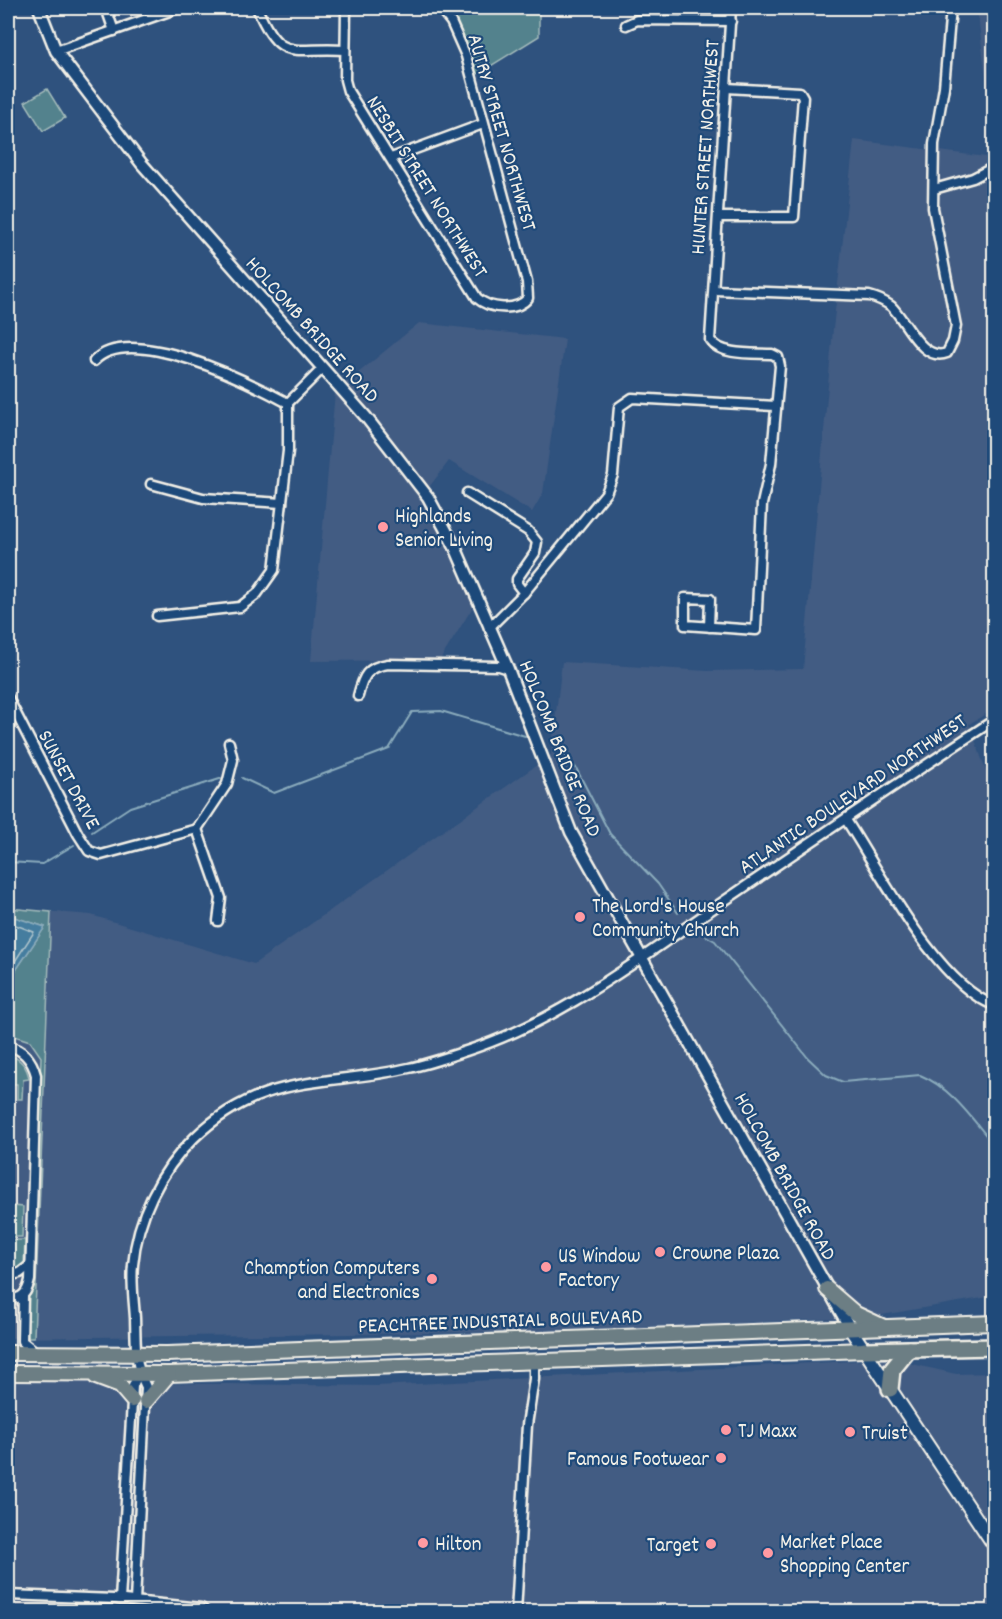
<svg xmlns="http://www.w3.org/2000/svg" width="1002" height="1619" viewBox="0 0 1002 1619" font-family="Dekko,sans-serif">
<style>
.built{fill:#425c83}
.green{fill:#52828d;stroke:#a3baba;stroke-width:1.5}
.water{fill:#447d9f;stroke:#8aabbc;stroke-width:1.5}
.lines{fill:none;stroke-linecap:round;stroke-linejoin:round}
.shore{stroke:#aec3cb;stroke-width:1.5}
.stream{stroke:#8aabbc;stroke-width:2}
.minor-casing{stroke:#f4f1e8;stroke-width:13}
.tertiary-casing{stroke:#f4f1e8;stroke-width:15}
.secondary-casing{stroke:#f4f1e8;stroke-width:16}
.trunk-casing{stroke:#f4f1e8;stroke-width:18}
.motorway-casing{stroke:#f4f1e8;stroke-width:20}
.minor{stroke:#1f4a7a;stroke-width:8}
.tertiary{stroke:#1f4a7a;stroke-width:10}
.secondary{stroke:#1f4a7a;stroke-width:12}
.trunk{stroke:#6c7e84;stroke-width:14}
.motorway{stroke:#6c7e84;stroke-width:15}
.poi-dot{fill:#ff9aa2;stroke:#1f4a7a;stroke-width:2}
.labels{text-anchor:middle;stroke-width:4.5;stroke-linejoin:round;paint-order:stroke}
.street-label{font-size:21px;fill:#f4f1e8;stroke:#1f4a7a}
.poi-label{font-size:21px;fill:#f4f1e8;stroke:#1f4a7a;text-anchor:start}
</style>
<rect width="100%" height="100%" fill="#2f527e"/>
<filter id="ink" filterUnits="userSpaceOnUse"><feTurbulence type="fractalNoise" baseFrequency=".0167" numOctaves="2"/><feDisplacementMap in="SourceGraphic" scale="12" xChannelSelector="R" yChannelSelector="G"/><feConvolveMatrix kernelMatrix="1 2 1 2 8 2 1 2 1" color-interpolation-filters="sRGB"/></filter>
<g filter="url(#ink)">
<!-- built -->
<g class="built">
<polygon points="977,8 994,8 994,140"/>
<polygon points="854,140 994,158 994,709 969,724 994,792 994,1296 864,1318 813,1320 518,1332 8,1338 8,908 91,915 254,964 551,755 562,662 707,671 803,669 833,329"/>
<polygon points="419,323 565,339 543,493 532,512 449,461 423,495 476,602 440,660 311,661 335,392"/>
<polygon points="890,1359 956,1374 994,1373 994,1611 8,1612 8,1381 378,1386"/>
</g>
<!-- green -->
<g class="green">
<polygon points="440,8 539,8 539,36 473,77"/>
<polygon points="47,89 65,118 43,131 25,102"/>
<polygon points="8,908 51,912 34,1337 25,1337 25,1321 29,1320 26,1319 26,1298 31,1294 33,1275 41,1057 30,1041 8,1034 8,982 45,927 8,915"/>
<path d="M8,1055c12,3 19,11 21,24l-6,1 -1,19h-5v-15h-9z"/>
<polygon points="13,1206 23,1207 22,1237 8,1237 8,1225 12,1225"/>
<polygon points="8,1240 25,1240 24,1263 15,1270 8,1251"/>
</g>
<!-- water -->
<polygon class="water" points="8,915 45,927 8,982"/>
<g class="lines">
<!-- shore -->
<polyline class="shore" points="8,922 34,932 8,972"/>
<!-- stream -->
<g class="stream">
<polyline points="551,740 576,768 610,834 658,884 678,913"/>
<polyline points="242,778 274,793 389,749 412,712 441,711 525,736"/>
<polyline points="92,832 130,807 223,778"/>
<polyline points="8,862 42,864 74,845"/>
<path d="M706,936l9,5 93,117 18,17 17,7 77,-7c32,13 53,45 74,70"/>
</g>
<!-- minor casing -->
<g class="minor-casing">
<g id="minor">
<polyline points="106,8 114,31"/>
<path d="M257,8c24,57 36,38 88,42"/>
<path d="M346,8l-1,72 3,11 129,207c12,11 40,14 51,0l-1,-16 -61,-226 -15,-34 -11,-14"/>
<polyline points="626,25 637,20 731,21"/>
<polyline points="56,51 178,8"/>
<polyline points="391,158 483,124"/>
<polyline points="934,189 973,178 994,167"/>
<polyline points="720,217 794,217 803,97 800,92 727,88"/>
<path d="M714,290l155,6c8,2 15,5 22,10 15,14 31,57 56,47l6,-12 3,-15 -23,-118 1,-64 10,-57 7,-79"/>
<path d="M94,361c37,-39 155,21 194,42"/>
<polyline points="151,484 203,498 282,503"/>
<polyline points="467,493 528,531 537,542 535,553 517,579 517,584 524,593"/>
<polyline points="157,616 240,607 257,594 274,570 288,451 288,403 323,368"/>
<path d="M709,627l1,-28 -25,-1v27l71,5 6,-126 9,-40 9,-98 -2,-9 -6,-3c-19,-1 -51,2 -62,-14l21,-332"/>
<polyline points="489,628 524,593 606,493 613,475 619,407 632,398 775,406"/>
<path d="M358,696c5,-20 9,-29 30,-32l111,2 9,3"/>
<polyline points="8,698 78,834 89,851 101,855 197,829 227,784 233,760 229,743"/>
<path d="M846,820c33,50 91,165 148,185"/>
<polyline points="197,829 221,898 218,921"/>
<path d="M8,1046c15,3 24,14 28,29l-6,205c-3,14 -8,19 -22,19"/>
<polyline points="8,1276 20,1273 30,1265"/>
<polyline points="23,1296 22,1341 36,1352"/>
<polyline points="8,1595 114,1599 201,1608 206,1612"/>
<polyline points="120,1600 133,1386 138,1374"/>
<path d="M135,1601l11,-214c-12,-24 -10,-42 -11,-69 -1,-17 -4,-36 -2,-53 4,-47 27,-94 61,-127 68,-66 132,-51 215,-70 19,-4 39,-11 57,-17 89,-28 166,-87 242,-139 95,-65 190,-129 286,-192"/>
<polyline points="516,1612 527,1425 534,1379 534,1362"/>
</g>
</g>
<!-- tertiary casing -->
<g class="tertiary-casing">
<polyline id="tertiary" points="39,8 56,51 142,164 366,417 428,497 456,549 508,669 571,832 851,1330"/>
</g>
<!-- secondary casing -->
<g class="secondary-casing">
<polyline id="secondary" points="851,1330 994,1545"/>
</g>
<!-- trunk casing -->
<g class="trunk-casing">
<g id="trunk">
<polyline points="827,1289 856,1314 884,1327"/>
<polyline points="8,1353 167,1354 994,1323"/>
<polyline points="8,1373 169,1374 865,1350"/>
<polyline points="96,1377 120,1386 132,1400"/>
<polyline points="146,1401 169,1374"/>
</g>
</g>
<!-- motorway casing -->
<g class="motorway-casing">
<g id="motorway">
<polyline points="865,1350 994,1347"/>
<polyline points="890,1389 892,1370 909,1349"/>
</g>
</g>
<!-- minor -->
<use href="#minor" class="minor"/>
<!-- tertiary -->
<use href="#tertiary" class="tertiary"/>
<!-- secondary -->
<use href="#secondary" class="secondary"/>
<!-- trunk -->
<use href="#trunk" class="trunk"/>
<!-- motorway -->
<use href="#motorway" class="motorway"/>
</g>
</g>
<!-- markers -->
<g class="poi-dot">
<circle cx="383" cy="527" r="6"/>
<circle cx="580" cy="917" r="6"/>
<circle cx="660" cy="1252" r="6"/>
<circle cx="546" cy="1267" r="6"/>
<circle cx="432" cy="1279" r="6"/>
<circle cx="726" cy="1430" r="6"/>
<circle cx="850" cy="1432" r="6"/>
<circle cx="721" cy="1458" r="6"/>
<circle cx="423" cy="1543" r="6"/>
<circle cx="711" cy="1544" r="6"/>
<circle cx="768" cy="1553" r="6"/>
</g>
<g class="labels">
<!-- street labels -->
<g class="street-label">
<text transform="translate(503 132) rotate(74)" y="7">AUTRY STREET NORTHWEST</text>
<text transform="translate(704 147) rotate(-86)" y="7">HUNTER STREET NORTHWEST</text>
<text transform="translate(428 186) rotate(58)" y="7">NESBIT STREET NORTHWEST</text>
<text transform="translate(313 329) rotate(48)" y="7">HOLCOMB BRIDGE ROAD</text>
<text transform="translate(561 748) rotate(68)" y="7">HOLCOMB BRIDGE ROAD</text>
<text transform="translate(70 779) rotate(62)" y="7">SUNSET DRIVE</text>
<text transform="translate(852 793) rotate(-34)" y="7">ATLANTIC BOULEVARD NORTHWEST</text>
<text transform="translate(786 1176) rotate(61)" y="7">HOLCOMB BRIDGE ROAD</text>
<text transform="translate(500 1320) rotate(-2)" y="7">PEACHTREE INDUSTRIAL BOULEVARD</text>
</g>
<!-- poi labels -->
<g class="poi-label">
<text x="395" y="522">Highlands<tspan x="395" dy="24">Senior Living</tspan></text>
<text x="592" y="912">The Lord's House<tspan x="592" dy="24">Community Church</tspan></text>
<text x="672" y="1259">Crowne Plaza</text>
<text x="558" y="1262">US Window<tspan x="558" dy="24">Factory</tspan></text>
<text x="420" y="1274" text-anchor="end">Chamption Computers<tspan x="420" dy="24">and Electronics</tspan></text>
<text x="738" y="1437">TJ Maxx</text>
<text x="862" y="1439">Truist</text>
<text x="709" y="1465" text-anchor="end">Famous Footwear</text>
<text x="780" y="1548">Market Place<tspan x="780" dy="24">Shopping Center</tspan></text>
<text x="435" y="1550">Hilton</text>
<text x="699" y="1551" text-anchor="end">Target</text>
</g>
</g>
<!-- margin -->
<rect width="1002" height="1619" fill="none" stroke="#1f4a7a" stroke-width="30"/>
<rect x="15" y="15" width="972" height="1589" fill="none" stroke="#f4f1e8" stroke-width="2" filter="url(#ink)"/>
</svg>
